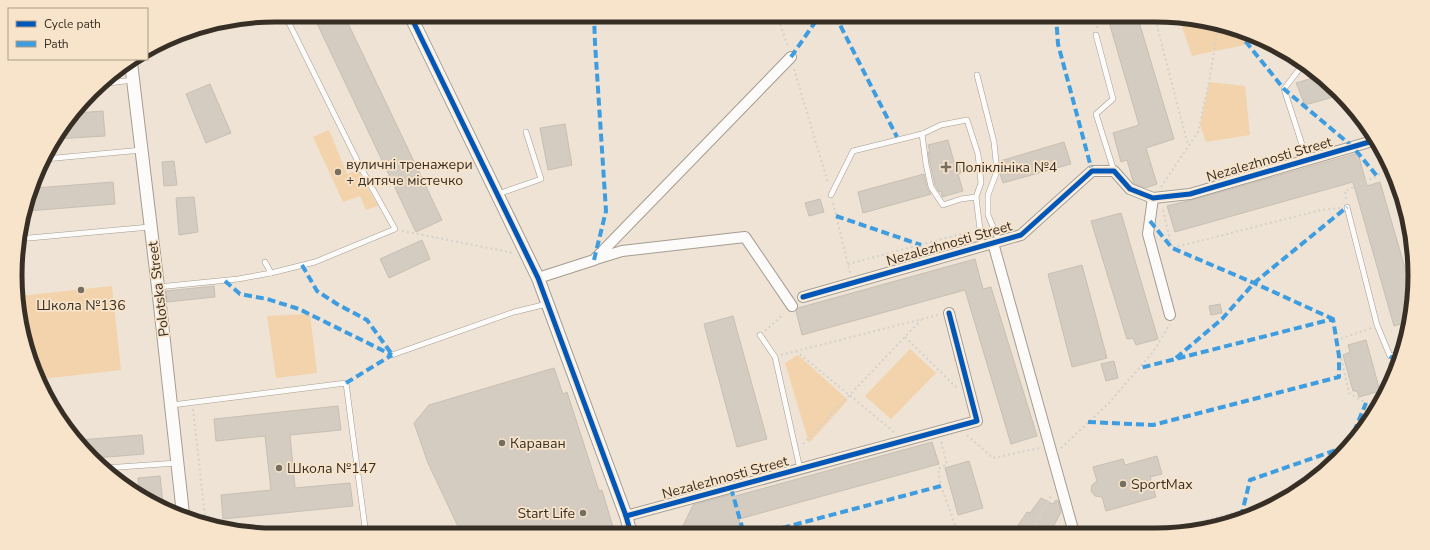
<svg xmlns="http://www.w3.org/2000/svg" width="1430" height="550" viewBox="0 0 1430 550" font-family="'Nunito Sans',sans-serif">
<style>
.green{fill:#f3d3ab}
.building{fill:#d5ccc1;stroke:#c8bfb4}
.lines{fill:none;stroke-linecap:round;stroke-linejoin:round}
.service-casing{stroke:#a59d91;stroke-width:6}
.minor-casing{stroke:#a59d91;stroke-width:12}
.tertiary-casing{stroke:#a59d91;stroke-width:14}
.path{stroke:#d5d2cd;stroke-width:2;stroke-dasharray:2 3;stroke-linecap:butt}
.service{stroke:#fcfbf9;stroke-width:5}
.minor{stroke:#fcfbf9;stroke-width:10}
.tertiary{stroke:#fcfbf9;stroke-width:12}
.quiet{stroke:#3e9de0;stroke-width:4;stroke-dasharray:8 4;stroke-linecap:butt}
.cycleway-casing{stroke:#f8e4ca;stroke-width:8}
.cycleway{stroke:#0057b8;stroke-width:5}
.poi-dot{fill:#776e62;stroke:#f8e4ca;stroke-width:1.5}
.labels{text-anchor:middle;stroke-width:3.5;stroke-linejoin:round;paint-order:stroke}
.street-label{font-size:14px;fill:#372f25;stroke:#f8e4ca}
.poi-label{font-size:14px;fill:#372f25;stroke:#f8e4ca;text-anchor:start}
.rim{fill:none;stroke:#372f25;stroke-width:5}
</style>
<rect width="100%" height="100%" fill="#eee3d4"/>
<!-- green -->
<g class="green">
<polygon points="1179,18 1223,24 1258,42 1192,56"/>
<polygon points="1209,82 1245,86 1250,135 1206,142 1200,125"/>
<polygon points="329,130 347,174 358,170 378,206 366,210 360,196 343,202 313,137"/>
<polygon points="112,286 121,370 42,379 20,326 19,296"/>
<polygon points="310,314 317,373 276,378 267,316"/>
<polygon points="910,349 936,373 891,419 865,396"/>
<polygon points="798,355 848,400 809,443 785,363"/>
</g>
<!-- building -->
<g class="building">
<polygon points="313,15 344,15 442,220 416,232"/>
<polygon points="1107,15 1137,15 1174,139 1146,148 1157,184 1145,188 1134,184 1127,160 1121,162 1113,133 1139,125"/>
<polygon points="1319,76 1337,96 1305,105 1296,83"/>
<polygon points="210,84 231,133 206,143 186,94"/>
<polygon points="103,111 105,136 55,139 76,113"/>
<polygon points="565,124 572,165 548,170 540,128"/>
<polygon points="948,140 954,162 958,161 961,173 958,174 963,191 942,197 941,191 939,192 935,185 930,163 928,152 930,152 928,145"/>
<polygon points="1064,142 1071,164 1003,183 1000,174 1001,171 1000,161"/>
<polygon points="1358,153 1367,186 1380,182 1410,285 1407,322 1394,326 1353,182 1175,232 1167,206 1192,200"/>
<polygon points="174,161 177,185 164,186 162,162"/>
<polygon points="924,174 927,188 931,194 863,213 858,192"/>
<polygon points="113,182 115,204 28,211 35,188"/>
<polygon points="194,197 198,232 179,235 176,198"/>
<polygon points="820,199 824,212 809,216 805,203"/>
<polygon points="1121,213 1158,339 1136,345 1133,338 1127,339 1091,221"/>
<polygon points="422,240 430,259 389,278 380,259"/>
<polygon points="975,259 983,289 991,287 1037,436 1011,444 965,290 802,335 796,311 798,308"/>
<polygon points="1082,265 1107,358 1072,367 1048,274"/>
<polygon points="214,286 215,297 167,302 166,291"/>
<polygon points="1220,304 1222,313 1211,315 1209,306"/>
<polygon points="733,316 767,439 737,447 704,324"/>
<polygon points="1366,340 1380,391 1359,397 1357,391 1353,391 1343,355 1350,352 1348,345"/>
<polygon points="1114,361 1118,378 1106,381 1101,364"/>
<polygon points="554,368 563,394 567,392 599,491 602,490 613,527 587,534 462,535 428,463 414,423 429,405"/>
<polygon points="338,406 341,430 290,435 295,488 350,483 353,506 223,519 221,495 271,490 265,436 216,441 214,419"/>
<polygon points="142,435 144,454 95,458 79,440"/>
<polygon points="932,442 939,464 739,519 742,531 733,534 685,534 683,526 693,505 732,494 732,497"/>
<polygon points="1157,456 1162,474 1150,477 1156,497 1106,511 1102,497 1095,496 1091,491 1092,485 1097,481 1093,467 1123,459 1125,465"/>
<polygon points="969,461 983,508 958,515 945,468"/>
<polygon points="160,476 163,504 139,492 138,478"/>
<polygon points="1041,498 1053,504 1056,500 1058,501 1061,512 1050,533 1013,533 1027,512 1030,513"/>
</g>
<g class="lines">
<!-- service casing -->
<g class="service-casing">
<g id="service">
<polyline points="285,15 361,168 358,170"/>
<polyline points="1096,35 1113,99 1096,114 1114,171"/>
<polyline points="1300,62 1301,67 1284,89 1307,160"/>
<polyline points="977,75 994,142 997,171 988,195 988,215 999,241"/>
<polyline points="100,84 133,80"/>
<polyline points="45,159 142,150"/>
<polyline points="498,194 541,179 526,132"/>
<polyline points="831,195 853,151 922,134"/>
<polyline points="976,197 961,199 943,205 931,187 926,164 922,134 941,125 967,120 978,154 981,183 976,197 982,246"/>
<polyline points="1347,207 1377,325 1390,356 1402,353"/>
<polyline points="18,239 150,227"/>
<polyline points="271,273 315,262 395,229 361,168"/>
<polyline points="158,287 238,279 271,273 265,262"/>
<polyline points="760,335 775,357 800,469"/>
<polyline points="392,355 514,312 547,304"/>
<polyline points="172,405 346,383 366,535"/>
<polyline points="105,468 177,463"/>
</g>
</g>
<!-- minor casing -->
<g class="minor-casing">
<g id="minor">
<polyline points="1153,198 1148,234 1170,315"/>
<polyline points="993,243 1074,533"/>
<polyline points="596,259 622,251 745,237 792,306"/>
<polyline points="538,278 594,260 791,57"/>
<polyline points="803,297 1021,235 1092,171 1114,171 1130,189 1153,198 1190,194 1376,140"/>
<polyline points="626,516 977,421 949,313"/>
</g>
</g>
<!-- tertiary casing -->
<g class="tertiary-casing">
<g id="tertiary">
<polyline points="410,15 538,278 626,516 631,534"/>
<polyline points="131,63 158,287 183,514"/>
</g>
</g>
<!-- path -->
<g class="path">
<polyline points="777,15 788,47"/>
<polyline points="1154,15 1188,145"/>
<polyline points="1097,28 1098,15"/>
<polyline points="794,69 828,183"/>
<polyline points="1161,187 1198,132 1209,82 1219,23"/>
<polyline points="1346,199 1345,191 1377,176 1388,168"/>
<polyline points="833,203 850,273"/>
<polyline points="1163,210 1172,248 1321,210 1340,208"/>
<polyline points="402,231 514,253"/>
<polyline points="848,264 972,231"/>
<polyline points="1371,328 1337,340 1349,393 1366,403 1381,398"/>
<polyline points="765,331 784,314"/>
<polyline points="905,337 957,388"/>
<polyline points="796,351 894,432"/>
<polyline points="781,355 938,315"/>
<polyline points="1389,363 1392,374"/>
<polyline points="193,409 206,525"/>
<polyline points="967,435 993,458 1039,448"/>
<polyline points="941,442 947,464 938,469 941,486 958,533"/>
<polyline points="803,444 921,320"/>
<polyline points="1061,448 1109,403 1153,352 1170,324"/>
<polyline points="1030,533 1052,494"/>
<polyline points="1158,533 1282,500"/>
</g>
<!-- service -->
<use href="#service" class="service"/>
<!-- minor -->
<use href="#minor" class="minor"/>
<!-- tertiary -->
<use href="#tertiary" class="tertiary"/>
<!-- quiet -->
<g class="quiet">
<polyline points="835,15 897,137"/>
<polyline points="1056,15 1058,44 1092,171"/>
<polyline points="778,17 778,15"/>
<polyline points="1238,32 1284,89 1353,147 1377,176"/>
<polyline points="791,57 820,15"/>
<polyline points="836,216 921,245"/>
<polyline points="1150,221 1172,248 1254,283 1333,319"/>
<polyline points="594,260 606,211 595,43 594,15"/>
<polyline points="302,265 317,291 337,304 367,320 391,353"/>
<polyline points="225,281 240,294 267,299 299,309 392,355"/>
<polyline points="1390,356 1397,362"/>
<polyline points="1176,358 1222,319 1254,283 1347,207"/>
<polyline points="346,383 392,355"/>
<polyline points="1088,422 1153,425 1339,377 1339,356 1333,319 1140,368"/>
<polyline points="731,488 744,534"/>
<polyline points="1241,517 1250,480 1342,448 1351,439 1366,403"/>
<polyline points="759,534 941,486"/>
</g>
<!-- cycleway casing -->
<g class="cycleway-casing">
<g id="cycleway">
<polyline points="410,15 538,278 626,516 631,534"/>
<polyline points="803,297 1021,235 1092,171 1114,171 1130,189 1153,198 1190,194 1376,140"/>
<polyline points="626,516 977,421 949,313"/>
</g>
</g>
<!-- cycleway -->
<use href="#cycleway" class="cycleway"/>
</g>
<!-- markers -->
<g class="poi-dot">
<path d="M944 161h4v4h4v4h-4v4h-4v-4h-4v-4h4z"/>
<circle cx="338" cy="172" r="4"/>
<circle cx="81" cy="290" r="4"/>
<circle cx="502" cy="443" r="4"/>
<circle cx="279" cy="468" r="4"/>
<circle cx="1123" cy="484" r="4"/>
<circle cx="583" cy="513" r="4"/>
</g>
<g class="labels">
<!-- street labels -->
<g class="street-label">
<text transform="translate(1269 159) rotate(-16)" y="5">Nezalezhnosti Street</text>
<text transform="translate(949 243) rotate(-16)" y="5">Nezalezhnosti Street</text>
<text transform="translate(158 289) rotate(-97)" y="5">Polotska Street</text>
<text transform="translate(725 477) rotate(-15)" y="5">Nezalezhnosti Street</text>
</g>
<!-- poi labels -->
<g class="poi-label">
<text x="346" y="169">вуличні тренажери<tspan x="346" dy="16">+ дитяче містечко</tspan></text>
<text x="955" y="172">Поліклініка №4</text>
<text x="81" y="310" text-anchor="middle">Школа №136</text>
<text x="510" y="448">Караван</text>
<text x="287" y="473">Школа №147</text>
<text x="1131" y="489">SportMax</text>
<text x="575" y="518" text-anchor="end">Start Life</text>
</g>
</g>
<!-- crop -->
<path d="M0 0H1430V550H0ZM275 22H1155A253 253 0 0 1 1408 275V275A253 253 0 0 1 1155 528H275A253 253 0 0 1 22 275V275A253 253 0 0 1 275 22Z" fill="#f8e4ca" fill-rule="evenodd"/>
<path class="rim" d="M275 22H1155A253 253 0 0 1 1408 275V275A253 253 0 0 1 1155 528H275A253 253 0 0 1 22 275V275A253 253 0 0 1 275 22Z"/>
<!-- legend -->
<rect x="8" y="8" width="140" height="52" fill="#f8e4ca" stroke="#ab9c88"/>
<rect x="16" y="21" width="20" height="6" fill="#0057b8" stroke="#ab9c88"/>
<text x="44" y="28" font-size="12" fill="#372f25">Cycle path</text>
<rect x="16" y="41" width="20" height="6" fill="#3e9de0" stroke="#ab9c88"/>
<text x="44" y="48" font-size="12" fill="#372f25">Path</text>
</svg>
